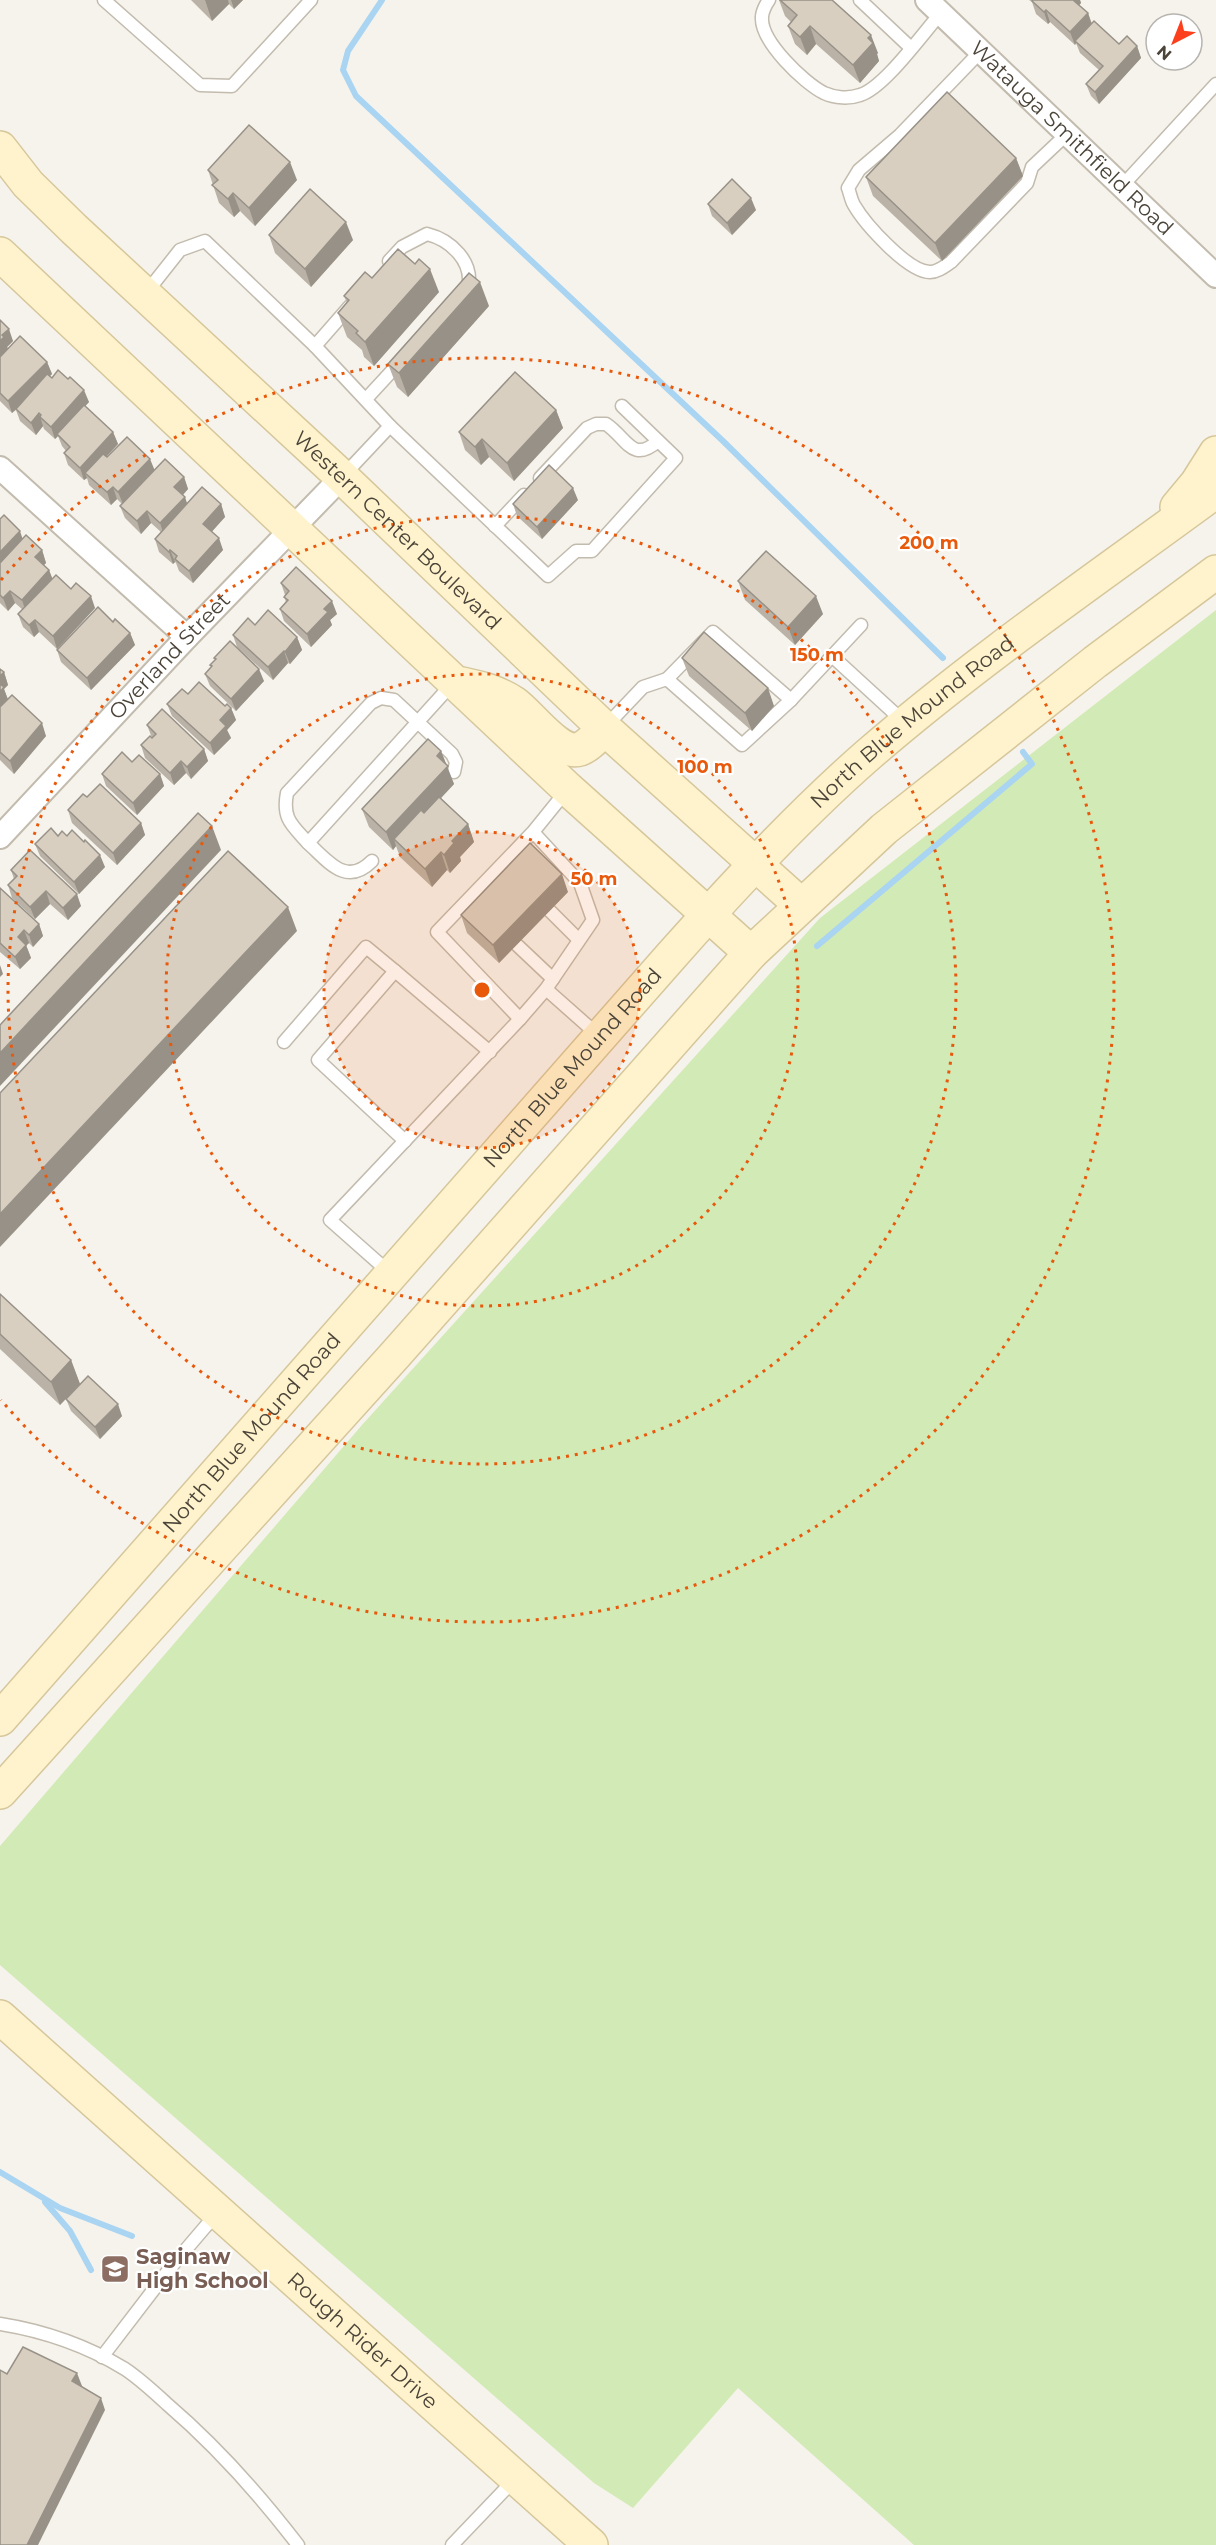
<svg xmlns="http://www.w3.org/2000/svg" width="1216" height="2545" viewBox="0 0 1216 2545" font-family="Montserrat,sans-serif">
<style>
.green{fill:#d2eab5}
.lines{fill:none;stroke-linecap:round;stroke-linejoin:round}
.stream{stroke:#a9d4f2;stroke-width:6}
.lane-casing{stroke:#c2bbae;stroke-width:15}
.street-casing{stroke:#c2bbae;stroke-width:26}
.secondary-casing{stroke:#d6c79b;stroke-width:36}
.lane{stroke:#fff;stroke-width:12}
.street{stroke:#fff;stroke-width:22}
.secondary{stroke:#fff3cd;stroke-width:33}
.wall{fill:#bab2a6}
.shaded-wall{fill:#979187}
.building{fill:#d8cfc1;stroke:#979187;stroke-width:1.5}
.ring{fill:none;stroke:#e8590c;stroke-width:3;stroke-dasharray:3 6}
.labels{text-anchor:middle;stroke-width:4.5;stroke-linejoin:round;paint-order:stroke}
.street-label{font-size:21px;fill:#4b4439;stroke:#fff}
.education-label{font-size:21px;font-weight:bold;fill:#785e54;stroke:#fff;text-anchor:start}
.centre{fill:#e8590c;stroke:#fff;stroke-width:3}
.ring-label{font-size:18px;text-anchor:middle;font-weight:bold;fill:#e8590c;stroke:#fff;stroke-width:4.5;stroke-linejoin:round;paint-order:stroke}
</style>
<rect width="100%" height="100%" fill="#f6f3ec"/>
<!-- green -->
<polygon class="green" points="1216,610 1216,2545 914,2545 738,2388 633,2508 594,2483 0,1965 0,1846 362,1425 820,918"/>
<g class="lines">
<!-- stream -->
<g class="stream">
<polyline points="382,0 348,51 343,70 356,96 723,441 943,658"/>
<polyline points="817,946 1032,764 1023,752"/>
<polyline points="0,2172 60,2208 132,2236"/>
<polyline points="45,2202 70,2231 91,2270"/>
</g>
<!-- lane casing -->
<g class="lane-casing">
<g id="lane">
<polyline points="104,0 200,85 232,86 311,0"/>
<path d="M769,0c-3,4 -7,12 -7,17 -2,24 42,66 62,76 11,5 25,6 36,2 24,-7 63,-62 81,-82"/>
<polyline points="860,0 911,48"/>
<path d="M981,51l-81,84 -41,35 -11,18c2,5 3,12 6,17 11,19 54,67 76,67 8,0 15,-6 21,-10l76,-79 5,-16 36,-34"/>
<polyline points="1123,185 1216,84"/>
<path d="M389,261l13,-14 25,-13c24,6 47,28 41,54"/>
<polyline points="146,293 180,250 205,241 315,346 390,426 343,476"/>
<polyline points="315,346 350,306"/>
<polyline points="366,399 402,360"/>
<polyline points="390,426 548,576 576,551 592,551 676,458 622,406"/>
<path d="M540,478l47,-50 9,-4h10c21,14 26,40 52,17"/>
<polyline points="495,526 524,495"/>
<polyline points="832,656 904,722"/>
<polyline points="667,679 713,632 791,700"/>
<polyline points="605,727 643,687 667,679 742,745 791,700 861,625"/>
<polyline points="533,832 437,932 520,1019 546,989 593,920 580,883 533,832 567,790"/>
<path d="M308,843c-16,-18 -26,-24 -21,-50l84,-90 10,-5 13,2 58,54 4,8 -2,10"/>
<path d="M372,861c-26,26 -44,0 -64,-18l145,-160"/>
<polyline points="550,911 579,940"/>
<polyline points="517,945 553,979"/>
<polyline points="546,989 599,1036"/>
<polyline points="284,1042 366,947 395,971"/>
<polyline points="405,1141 318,1060 395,971 490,1052"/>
<polyline points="390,1273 330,1220 520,1019"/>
<path d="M0,2324c44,7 87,22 125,45 15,10 29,23 42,35 49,42 92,90 131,141"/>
<polyline points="102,2357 171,2267 217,2213"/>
<polyline points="452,2545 515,2479"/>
</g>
</g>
<!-- street casing -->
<g class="street-casing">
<g id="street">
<path id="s1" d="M927,0l289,276"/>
<polyline points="0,468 187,637"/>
<path id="s2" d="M0,837l187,-200 155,-160"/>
</g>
</g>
<!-- secondary casing -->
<g class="secondary-casing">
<g id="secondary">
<path id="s3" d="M0,148l28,36 46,45 268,248 262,251 197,177"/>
<polyline points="0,254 568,789 751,953"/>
<polyline points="1177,507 1197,483 1216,453"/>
<path d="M462,684c19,4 35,8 52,19 16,11 45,53 66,46 10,-4 17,-13 24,-21"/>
<path id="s4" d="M0,1719l672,-764c62,-70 127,-140 197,-201 110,-95 230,-177 347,-263"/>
<polyline points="0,1792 395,1355 751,953 884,829 1095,662 1216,572"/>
<path id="s5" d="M0,2017l591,528"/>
</g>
</g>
<!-- lane -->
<use href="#lane" class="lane"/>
<!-- street -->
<use href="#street" class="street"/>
<!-- secondary -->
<use href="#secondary" class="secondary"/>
</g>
<!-- wall -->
<g class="wall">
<polygon points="191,0 243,0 234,9 229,4 212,21"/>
<polygon points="779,0 832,0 878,53 877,54 879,61 860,83 816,44 807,55 795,44 788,26 791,22 785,16"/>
<polygon points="1029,0 1080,0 1081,3 1079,5 1088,13 1092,24 1119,44 1137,46 1141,58 1099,104 1091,96 1086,84 1099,70 1080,53 1076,43 1075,45 1050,22 1048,24 1036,14 1032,2"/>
<polygon points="1016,158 1023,176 942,261 873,196 866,177"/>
<polygon points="208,170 297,180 255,226 240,211 234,217 219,203"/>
<polygon points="708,204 756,210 732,235 712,216"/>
<polygon points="269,235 353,240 311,287 275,253"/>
<polygon points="372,278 439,292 374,366 364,357 362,350 347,337 338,313 347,303 344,296"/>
<polygon points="489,306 408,397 397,387 388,364"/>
<polygon points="0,320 13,341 7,347 8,348 47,362 52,374 50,376 89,402 85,406 113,432 118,444 106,457 184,477 188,489 183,495 187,504 221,504 225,517 212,531 223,550 193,583 179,571 176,563 175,562 173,564 159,552 155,539 161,532 151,523 141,534 125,518 120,506 122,504 117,499 111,505 89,485 87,478 84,480 68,465 64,453 66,451 62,446 58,436 55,439 44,429 43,426 36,435 20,421 16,410 12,413 0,401"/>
<polygon points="556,410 563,428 514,481 489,457 481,465 465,450 459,432"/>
<polygon points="578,500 542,539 517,516 513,504"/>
<polygon points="0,519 23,539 42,550 46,563 44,565 49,570 52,578 71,589 95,608 57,649 39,632 34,637 23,627 18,614 23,610 15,603 8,611 0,603"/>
<polygon points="738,581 823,614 795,645 745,600"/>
<polygon points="281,583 337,614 330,620 332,625 311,647 284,621 280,609 286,602 284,597 285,595"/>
<polygon points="255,625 297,637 302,650 290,664 288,663 273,680 237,647 233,635"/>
<polygon points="130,633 135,645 91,690 61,662 57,650"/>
<polygon points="214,658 264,681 236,711 210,686 205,674 211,667 210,665 215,660"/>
<polygon points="682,658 774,706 752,731 689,676"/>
<polygon points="0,669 4,672 8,685 4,689 8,699 46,736 14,774 0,760"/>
<polygon points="188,694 231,708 236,720 227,730 231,738 214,755 172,716 167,704"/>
<polygon points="147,725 204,749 208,761 191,779 186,773 174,785 145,758 141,745 152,738"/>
<polygon points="441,751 454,784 441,798 468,824 474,842 460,857 461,861 450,873 447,870 432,887 400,857 396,846 393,850 369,827 362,809"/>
<polygon points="102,774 160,774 164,786 137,815 106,786"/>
<polygon points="87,797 141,823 145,835 117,865 72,823 68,810"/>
<polygon points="58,836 67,836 105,867 79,894 40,856 35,844"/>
<polygon points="11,870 81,906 68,920 50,904 35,919 12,898 8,885 14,879"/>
<polygon points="0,888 39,924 43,936 33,947 29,943 26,945 31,958 20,969 0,952"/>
<polygon points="568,892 499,963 467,933 461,915"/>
<polygon points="0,1294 71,1360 80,1384 60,1405 0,1349"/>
<polygon points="66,1399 122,1416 100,1439 71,1411"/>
</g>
<!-- shaded-wall -->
<g class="shaded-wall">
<polygon points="205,0 228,0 229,4 212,21"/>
<polygon points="231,0 243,0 234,9"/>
<polygon points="1072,0 1080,0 1081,3 1075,10"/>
<polygon points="1046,10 1050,22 1048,24 1044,12"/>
<polygon points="1088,13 1092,25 1075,41 1076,43 1075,45 1070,32"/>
<polygon points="810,26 816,44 807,55 800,37"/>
<polygon points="871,35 878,53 877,54 879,61 860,83 853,65 868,38"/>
<polygon points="1137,46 1141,58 1099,104 1095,92"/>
<polygon points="1016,158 1023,176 942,261 935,243"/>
<polygon points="290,162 297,180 255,226 249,208"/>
<polygon points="233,193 240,211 234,217 228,199"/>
<polygon points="751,198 756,210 732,235 727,223"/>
<polygon points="346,222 353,240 311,287 305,269"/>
<polygon points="430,269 439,292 374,366 365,342"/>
<polygon points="480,282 489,306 408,397 399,373"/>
<polygon points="9,329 13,341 7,347 8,349 0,357 0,341 2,335"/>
<polygon points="47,362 52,374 12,413 8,401"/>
<polygon points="84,390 89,402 59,435 57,434 58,436 55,439 51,427"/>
<polygon points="556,410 563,428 514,481 507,463"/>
<polygon points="39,413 43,426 36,435 31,423"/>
<polygon points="113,432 118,444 88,476 85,473 87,478 84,480 80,468"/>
<polygon points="482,439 489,457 481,465 475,447"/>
<polygon points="150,459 155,471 123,504 118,492"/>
<polygon points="184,477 188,489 179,499 174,487"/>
<polygon points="113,487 117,499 111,505 107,492"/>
<polygon points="573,488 578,500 542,539 537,527"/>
<polygon points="185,497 189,509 164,535 160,523"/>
<polygon points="221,504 225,517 208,536 203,524"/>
<polygon points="147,511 151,523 141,534 137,521"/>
<polygon points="20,531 24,543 0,569 0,552"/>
<polygon points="219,538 223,550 193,583 189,571"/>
<polygon points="42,550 46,563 40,569 35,557"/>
<polygon points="170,550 175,562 173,564 169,552"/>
<polygon points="49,570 54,583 26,612 22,600"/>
<polygon points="10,591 15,603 8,611 3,598"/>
<polygon points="91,596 95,608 57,649 53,636"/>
<polygon points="816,596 823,614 795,645 788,627"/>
<polygon points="332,601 337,614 330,620 332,625 311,647 307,634 324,609"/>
<polygon points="35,620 39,632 34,637 29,625"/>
<polygon points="130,633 135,645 91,690 87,678"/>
<polygon points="297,637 302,650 290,664 285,652"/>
<polygon points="284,651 288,663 273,680 268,667"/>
<polygon points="259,669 264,681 236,711 231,699"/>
<polygon points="4,672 8,685 4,689 8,700 0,709 0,676"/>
<polygon points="768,688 774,706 752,731 745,713"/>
<polygon points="231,708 236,720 227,730 231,738 214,755 210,743 220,720"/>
<polygon points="42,723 46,736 14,774 10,761"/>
<polygon points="204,749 208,761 191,779 187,767"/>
<polygon points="441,751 454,784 399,843 394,839 396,846 393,850 386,832 437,756"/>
<polygon points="181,761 186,773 174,785 170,773"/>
<polygon points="160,774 164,786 137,815 133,803"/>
<polygon points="141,823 145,835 117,865 113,853"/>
<polygon points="468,824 474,842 460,857 461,861 450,873 444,855 452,841"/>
<polygon points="212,826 221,850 0,1086 0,1053"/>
<polygon points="441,852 447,870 432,887 425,869"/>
<polygon points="100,855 105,867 79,894 74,882"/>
<polygon points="562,874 568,892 499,963 493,945"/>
<polygon points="46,891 50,904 35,919 30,907"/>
<polygon points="77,894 81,906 68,920 63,908"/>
<polygon points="288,907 297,931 0,1247 0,1214"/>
<polygon points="39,924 43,936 33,947 29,935"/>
<polygon points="24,930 29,943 22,950 18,937"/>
<polygon points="26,945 31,958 20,969 15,957"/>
<polygon points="0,965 3,974 0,977"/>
<polygon points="71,1360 80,1384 60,1405 51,1382"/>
<polygon points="118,1404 122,1416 100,1439 95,1427"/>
<polygon points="77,2373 82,2386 77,2394 72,2381"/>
<polygon points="101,2398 105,2410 38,2545 27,2545"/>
</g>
<!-- building -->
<g class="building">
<polygon points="780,0 832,0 871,35 868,38 873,43 853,65 810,26 800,37 788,26 797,15"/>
<polygon points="1033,0 1073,0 1088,13 1070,32 1046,10 1044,12 1032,1"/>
<polygon points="1094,21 1119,44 1127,36 1137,46 1095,92 1086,84 1103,66 1075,41"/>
<polygon points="947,92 1016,158 935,243 866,177"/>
<polygon points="249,125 290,162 249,208 233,193 228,199 212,185 218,180 208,170"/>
<polygon points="732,179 751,198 727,223 708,204"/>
<polygon points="310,189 346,222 305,269 269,235"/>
<polygon points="398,249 415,264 419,259 430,269 365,342 356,333 358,331 338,313 349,300 344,296 365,272 372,278"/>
<polygon points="469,273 480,282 399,373 388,364"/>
<polygon points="0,320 9,329 2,335 4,337 0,341"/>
<polygon points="20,336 47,362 8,401 0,393 0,357"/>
<polygon points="58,370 68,379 70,377 84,390 51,427 40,417 41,415 39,413 31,423 16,409 47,374 52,378"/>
<polygon points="515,372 556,410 507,463 482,439 475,447 459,432"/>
<polygon points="84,405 113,432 80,468 64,453 70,447 57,434"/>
<polygon points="127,437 150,459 118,492 113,487 107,492 85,473 103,454 107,457"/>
<polygon points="165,459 184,477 174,487 185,497 160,523 147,511 137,521 120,506"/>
<polygon points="549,465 573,488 537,527 513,504"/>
<polygon points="202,487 221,504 203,524 219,538 189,571 175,559 177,556 170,550 169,552 155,539"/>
<polygon points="4,515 20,531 0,552 0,519"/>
<polygon points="26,535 42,550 35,557 49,570 22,600 10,591 3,598 0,595 0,563"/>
<polygon points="766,551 816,596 788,627 738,581"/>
<polygon points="296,567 332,601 324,609 328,612 307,634 280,609 288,600 284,597 289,591 281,583"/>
<polygon points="56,575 71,589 76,583 91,596 53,636 35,620 29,625 18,614"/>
<polygon points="98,607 113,622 115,619 130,633 87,678 57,650"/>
<polygon points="268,610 297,637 285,652 284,651 268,667 233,635 248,618 255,625"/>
<polygon points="704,632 768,688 745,713 682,658"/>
<polygon points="230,641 259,669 231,699 205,674 212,666 210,665 216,659 214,658"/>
<polygon points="0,669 4,672 0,676"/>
<polygon points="199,682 225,706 227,704 231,708 220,720 226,726 210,743 167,704 182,689 188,694"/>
<polygon points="0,684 4,687 0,692"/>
<polygon points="12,695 42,723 10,761 0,752 0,707"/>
<polygon points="162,709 204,749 187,767 181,761 170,773 141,745 150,736 152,738 156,734 147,725"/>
<polygon points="428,739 441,751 437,756 448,766 386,832 362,809"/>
<polygon points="122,752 132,762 139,755 160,774 133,803 102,774"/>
<polygon points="100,784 141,823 113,853 68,810 83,794 87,797"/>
<polygon points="439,797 468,824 452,841 454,843 444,855 441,852 425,869 394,839 421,810 424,813"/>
<polygon points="198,813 212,826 0,1053 0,1025"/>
<polygon points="51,828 58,836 62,831 67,836 72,830 84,842 85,840 100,855 74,882 35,844"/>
<polygon points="530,843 562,874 493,945 461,915"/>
<polygon points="30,850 77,894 63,908 46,891 30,907 8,885 17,876 11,870"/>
<polygon points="228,851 288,907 0,1214 0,1093"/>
<polygon points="0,888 39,924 29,935 24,930 18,937 26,945 15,957 0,943"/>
<polygon points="0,1294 71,1360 51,1382 0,1334"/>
<polygon points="88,1376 118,1404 95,1427 66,1399"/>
<polygon points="23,2347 77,2373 72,2381 101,2398 27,2545 0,2545 0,2370 7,2374"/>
</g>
<!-- distance rings -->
<circle cx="482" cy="990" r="158" fill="#e8590c" fill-opacity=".12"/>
<g class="ring">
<circle cx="482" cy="990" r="158"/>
<circle cx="482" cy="990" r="316"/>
<circle cx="482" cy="990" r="474"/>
<path d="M1 580A632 632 0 1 1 1 1400"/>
</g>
<!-- icons -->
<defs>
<g id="school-square" transform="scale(1.5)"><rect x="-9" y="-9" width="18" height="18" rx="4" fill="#8d6e63" stroke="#fff"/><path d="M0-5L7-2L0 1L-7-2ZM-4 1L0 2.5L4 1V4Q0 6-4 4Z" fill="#fff"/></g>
</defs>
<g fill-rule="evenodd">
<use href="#school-square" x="115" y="2269"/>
</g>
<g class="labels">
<!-- street labels -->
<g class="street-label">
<text dy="7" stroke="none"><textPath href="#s1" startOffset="200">Watauga Smithfield Road</textPath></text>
<text dy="7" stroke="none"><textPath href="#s3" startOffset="552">Western Center Boulevard</textPath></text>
<text dy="7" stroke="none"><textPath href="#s2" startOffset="248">Overland Street</textPath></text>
<text dy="7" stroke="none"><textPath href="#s4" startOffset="1353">North Blue Mound Road</textPath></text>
<text dy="7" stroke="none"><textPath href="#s4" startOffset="867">North Blue Mound Road</textPath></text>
<text dy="7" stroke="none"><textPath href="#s4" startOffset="381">North Blue Mound Road</textPath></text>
<text dy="7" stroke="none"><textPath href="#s5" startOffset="486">Rough Rider Drive</textPath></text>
</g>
<!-- education labels -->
<g class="education-label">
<text x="136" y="2264">Saginaw<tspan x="136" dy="24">High School</tspan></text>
</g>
</g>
<circle cx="482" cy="990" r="9" class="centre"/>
<g class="ring-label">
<text x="929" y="549">200 m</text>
<text x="817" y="661">150 m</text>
<text x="705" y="773">100 m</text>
<text x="594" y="885">50 m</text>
</g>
<!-- north arrow -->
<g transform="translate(1174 42) rotate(222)"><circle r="28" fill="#ffffff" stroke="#b7b4b0" stroke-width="1.5"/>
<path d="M0-4.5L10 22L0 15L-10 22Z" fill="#fc3f1d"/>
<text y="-9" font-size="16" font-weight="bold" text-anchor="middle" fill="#4b4439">N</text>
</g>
</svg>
